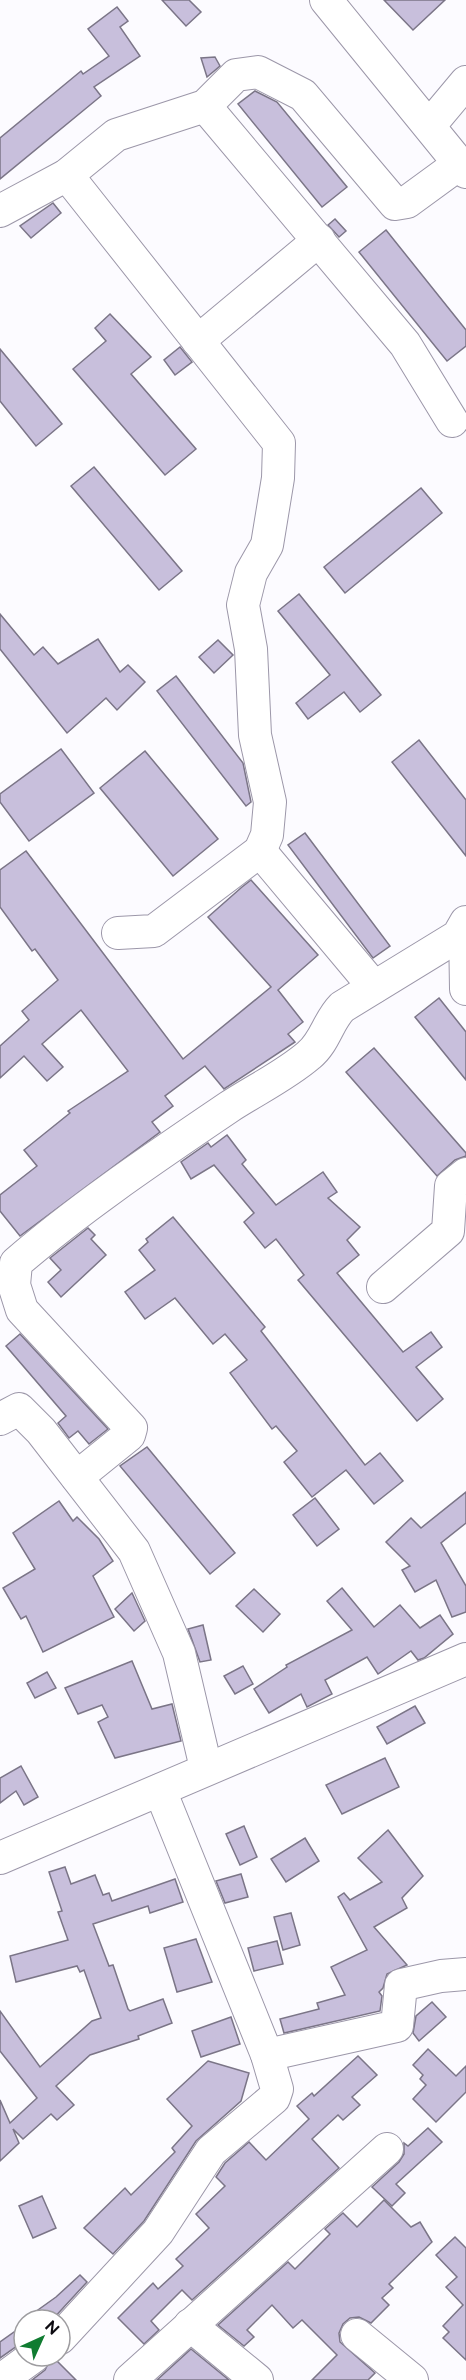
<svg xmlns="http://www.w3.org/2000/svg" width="466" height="2380" viewBox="0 0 466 2380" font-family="Raleway,sans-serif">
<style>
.building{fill:#c8bfdc;stroke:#7b7587;stroke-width:1.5}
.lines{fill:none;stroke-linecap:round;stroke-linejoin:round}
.minor-casing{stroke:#9c97a9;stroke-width:34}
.minor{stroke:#fff;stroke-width:32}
</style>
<rect width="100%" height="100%" fill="#fcfbff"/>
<!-- building -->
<g class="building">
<polygon points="162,0 189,0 201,12 186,26"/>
<polygon points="384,0 445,0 413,30"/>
<polygon points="117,7 128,21 120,27 140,56 94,87 101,96 0,179 0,138 81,71 83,74 109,56 88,29"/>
<polygon points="215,57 220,66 207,77 201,58"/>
<polygon points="255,91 277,102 347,187 322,207 238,104"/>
<polygon points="53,203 61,213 31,238 20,226"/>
<polygon points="335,219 346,231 339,237 328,225"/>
<polygon points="386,230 466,330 466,346 447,361 359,252"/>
<polygon points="110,314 151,357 131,374 196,449 165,475 73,369 106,341 95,328"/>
<polygon points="180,347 192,362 175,375 164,360"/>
<polygon points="0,349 62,424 36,446 0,401"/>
<polygon points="94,467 182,571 159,590 71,486"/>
<polygon points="421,488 442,513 345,593 324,567"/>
<polygon points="299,594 381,695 360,712 344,692 308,719 296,703 330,675 278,611"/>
<polygon points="0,614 34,655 43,647 58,664 98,639 120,672 128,665 145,682 117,710 106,698 67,733 0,649"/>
<polygon points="218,640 233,655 214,673 199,657"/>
<polygon points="176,676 243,763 251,802 246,806 157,691"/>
<polygon points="419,740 466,800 466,856 392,762"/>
<polygon points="61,749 94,793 29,841 0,802 0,794"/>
<polygon points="145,751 218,839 173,876 100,788"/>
<polygon points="305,833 390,946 373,958 288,845"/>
<polygon points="26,851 183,1059 271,987 208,917 242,887 251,880 318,955 278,990 303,1022 288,1034 295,1042 224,1089 205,1066 165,1096 173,1106 152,1122 160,1132 20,1236 0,1211 0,1195 37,1166 24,1150 70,1113 68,1111 128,1071 81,1010 42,1044 63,1067 47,1081 24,1056 0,1078 0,1046 29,1020 22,1011 58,980 35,949 32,951 0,907 0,870"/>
<polygon points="439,998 466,1032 466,1080 415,1017"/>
<polygon points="374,1048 466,1153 466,1156 455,1160 437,1176 346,1072"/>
<polygon points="227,1135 246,1160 242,1164 276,1205 323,1172 337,1192 328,1198 360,1227 347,1240 359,1255 337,1273 403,1352 431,1332 442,1347 416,1367 443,1399 417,1421 298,1280 304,1275 276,1239 265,1248 244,1222 254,1213 214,1165 191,1179 181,1162 208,1143 211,1147"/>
<polygon points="173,1217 265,1327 261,1331 365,1465 380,1453 403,1481 374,1504 346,1470 312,1497 284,1462 297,1451 276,1426 272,1429 230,1373 247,1360 225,1334 213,1344 175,1298 145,1319 125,1292 155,1270 139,1250 148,1242 146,1239"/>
<polygon points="88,1228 95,1235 91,1239 106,1255 61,1297 48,1282 61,1270 50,1258"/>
<polygon points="20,1334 108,1429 89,1444 78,1431 69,1438 58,1423 66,1416 6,1346"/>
<polygon points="147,1447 235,1553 210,1574 120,1466"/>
<polygon points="466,1492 466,1523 441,1543 466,1586 466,1612 452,1617 436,1580 415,1592 402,1570 410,1566 386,1542 411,1518 421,1528"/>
<polygon points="315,1498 339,1529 317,1546 293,1515"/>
<polygon points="59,1501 73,1521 77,1517 99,1539 113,1561 93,1576 114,1617 43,1652 26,1616 21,1619 3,1588 35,1569 13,1533"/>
<polygon points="342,1588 374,1627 400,1605 420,1628 440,1615 453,1634 424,1658 418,1660 411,1651 378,1674 367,1657 325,1680 332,1694 307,1707 301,1694 269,1713 254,1689 287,1667 286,1665 352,1630 327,1601"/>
<polygon points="254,1589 280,1614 263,1632 236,1606"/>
<polygon points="132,1593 145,1621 134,1631 115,1609"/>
<polygon points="203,1625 211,1660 200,1662 188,1629"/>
<polygon points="132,1661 152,1709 172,1704 181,1741 115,1758 98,1722 108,1717 102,1705 78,1714 65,1688"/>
<polygon points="243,1666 253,1684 235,1694 224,1676"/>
<polygon points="47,1672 56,1688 35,1698 27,1683"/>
<polygon points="415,1706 425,1723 387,1744 377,1727"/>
<polygon points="385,1758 399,1787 342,1814 326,1785"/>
<polygon points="21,1766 38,1797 24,1805 16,1791 0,1803 0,1778"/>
<polygon points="244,1826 257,1857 240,1865 226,1834"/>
<polygon points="388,1830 423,1876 402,1898 407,1908 374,1927 407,1965 387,1974 383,1988 379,1992 382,1996 380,2011 284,2033 280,2019 319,2009 317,2003 345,1995 331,1967 367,1950 338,1897 344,1893 350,1900 382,1882 358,1858"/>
<polygon points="305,1838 319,1861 286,1882 271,1859"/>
<polygon points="65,1867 71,1884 95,1875 103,1895 109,1893 112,1901 175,1879 183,1902 150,1913 148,1906 93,1924 109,1966 113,1965 128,2009 130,2011 163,1999 172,2023 138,2036 139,2039 90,2055 56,2086 74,2105 57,2120 51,2114 23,2139 13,2129 19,2143 0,2161 0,2100 10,2123 37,2098 0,2051 0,2011 40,2067 92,2021 101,2018 84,1970 80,1972 77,1966 16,1982 10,1956 68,1940 58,1912 62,1911 49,1872"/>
<polygon points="241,1874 248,1897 225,1903 216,1881"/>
<polygon points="291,1913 300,1945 283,1950 274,1917"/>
<polygon points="196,1939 212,1982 177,1992 164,1948"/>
<polygon points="277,1941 283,1964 254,1971 248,1948"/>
<polygon points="432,2002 446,2017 419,2041 413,2033 416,2016"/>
<polygon points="231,2017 240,2044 201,2057 192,2031"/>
<polygon points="428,2049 456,2076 466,2066 466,2092 436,2122 413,2099 426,2085 420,2079 423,2075 413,2065"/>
<polygon points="358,2056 377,2075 352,2097 360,2105 343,2120 338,2115 312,2139 339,2168 192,2300 182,2290 151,2321 159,2330 144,2344 118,2318 153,2283 158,2289 183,2266 176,2259 209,2228 196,2214 225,2186 216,2177 225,2163 249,2142 266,2160 309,2119 297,2106 312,2093 314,2096"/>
<polygon points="208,2061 249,2073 241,2101 196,2141 144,2221 113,2254 84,2228 125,2188 131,2195 175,2152 172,2148 192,2126 167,2099"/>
<polygon points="428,2128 442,2142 396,2184 405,2193 392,2206 372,2187 399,2162 404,2154 404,2143 408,2146"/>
<polygon points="42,2196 56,2228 33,2238 19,2206"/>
<polygon points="384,2200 411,2227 420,2222 432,2242 389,2284 393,2288 382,2298 389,2305 371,2323 359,2317 350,2318 343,2324 339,2333 340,2342 375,2373 368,2380 312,2380 337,2355 302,2320 293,2328 272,2305 247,2330 254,2337 244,2346 218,2325 288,2262 295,2269 330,2234 325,2229 343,2213 357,2227"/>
<polygon points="455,2237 466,2248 466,2360 443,2338 449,2332 443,2326 463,2305 446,2287 457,2277 436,2255"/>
<polygon points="80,2275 87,2282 52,2320 24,2320 56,2297"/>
<polygon points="24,2325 24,2341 0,2358 0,2342"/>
<polygon points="191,2349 229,2380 157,2380"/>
<polygon points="52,2356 76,2380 32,2380 45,2370"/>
</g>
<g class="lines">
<!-- minor casing -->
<g class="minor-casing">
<g id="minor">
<polyline points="326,0 466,172"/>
<polyline points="205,106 405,344 452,421"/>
<polyline points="430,125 466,82"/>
<polyline points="67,175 279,443 278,478 267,545 251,573 243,605 251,649 255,735 270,802 267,835 260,851 154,931 118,933"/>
<polyline points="0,211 67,175 116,135 205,106 236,75 258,72 303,95 395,204 407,202 459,164"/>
<polyline points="198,341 319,240"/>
<polyline points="260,851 374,987"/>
<polyline points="465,928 466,989"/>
<polyline points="383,1287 448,1231 451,1186 466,1174"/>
<polyline points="0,1419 19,1409 41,1431 134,1551 179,1653 206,1768"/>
<path d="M77,1477l52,-42 2,-7 -109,-118 -8,-25 2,-22c66,-57 141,-107 213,-156 26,-17 57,-32 80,-52 16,-13 19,-34 33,-48l116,-71 8,-14"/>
<polyline points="0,1858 466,1659"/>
<polyline points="267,2055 397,2026 401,1985 441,1976 466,1974"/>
<polyline points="190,2325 257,2380"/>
<polyline points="357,2335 412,2380"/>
<polyline points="60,2338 158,2232 211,2151 274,2098 277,2089 267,2055 160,1790"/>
<polyline points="1,2380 34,2356"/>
<polyline points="130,2380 387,2149"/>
</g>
</g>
<!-- minor -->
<use href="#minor" class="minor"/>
</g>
<!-- north arrow -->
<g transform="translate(42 2338) rotate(45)"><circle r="28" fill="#ffffff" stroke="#9e9da0" stroke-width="1.5"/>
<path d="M0-4.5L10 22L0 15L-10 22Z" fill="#107c31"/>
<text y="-9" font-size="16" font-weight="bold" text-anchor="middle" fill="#0d0b11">N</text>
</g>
</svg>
